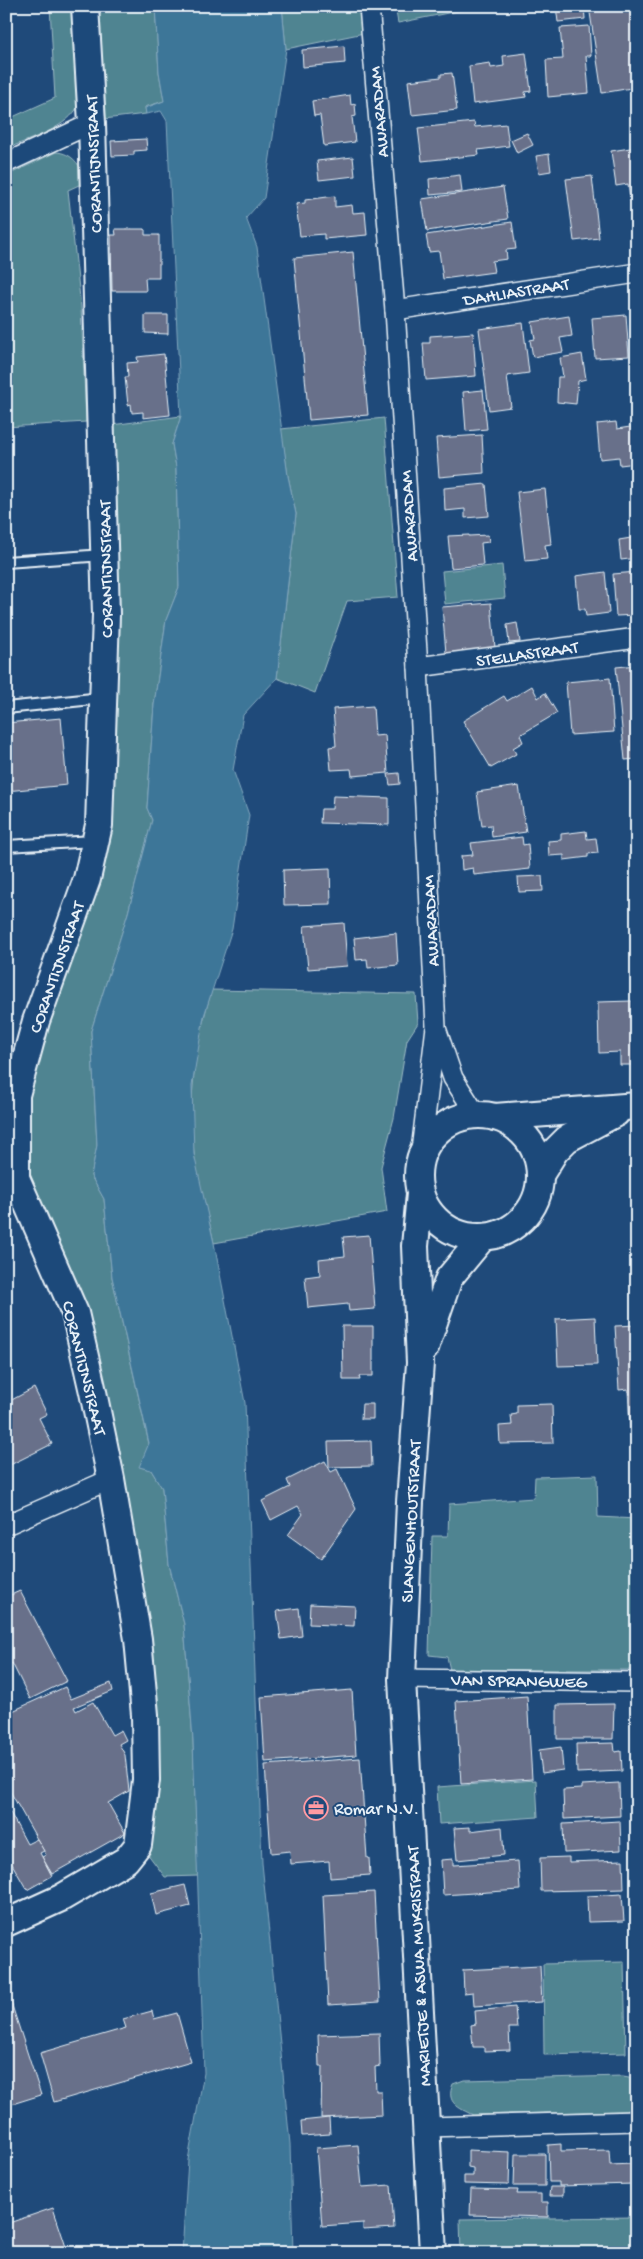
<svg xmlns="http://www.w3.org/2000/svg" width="643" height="2259" viewBox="0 0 643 2259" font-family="'Gochi Hand',sans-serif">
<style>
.green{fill:#508491;stroke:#9cbac4}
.water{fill:#3e7698;stroke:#82a7be}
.building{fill:#68708a;stroke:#e8f1f8}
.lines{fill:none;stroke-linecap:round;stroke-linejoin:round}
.lane-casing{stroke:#e8f1f8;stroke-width:14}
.street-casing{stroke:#e8f1f8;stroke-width:22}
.secondary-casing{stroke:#e8f1f8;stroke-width:30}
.lane{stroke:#1f4a7a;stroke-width:10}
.street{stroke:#1f4a7a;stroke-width:19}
.secondary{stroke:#1f4a7a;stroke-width:26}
.labels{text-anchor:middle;stroke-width:4;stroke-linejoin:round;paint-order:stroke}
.street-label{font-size:18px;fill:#e8f1f8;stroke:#1f4a7a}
.poi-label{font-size:18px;fill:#e8f1f8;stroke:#1f4a7a;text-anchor:start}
</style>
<rect width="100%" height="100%" fill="#1f4a7a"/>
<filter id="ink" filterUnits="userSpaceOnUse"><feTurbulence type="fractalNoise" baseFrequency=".02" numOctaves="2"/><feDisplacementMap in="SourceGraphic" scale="10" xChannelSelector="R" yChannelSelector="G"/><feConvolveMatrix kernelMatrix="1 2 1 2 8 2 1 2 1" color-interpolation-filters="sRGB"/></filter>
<g filter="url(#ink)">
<!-- green -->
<g class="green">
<path d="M50,6h27l2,98c-10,24 -50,35 -73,45v-29l49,-22z"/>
<polygon points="96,6 155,6 159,72 164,101 145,107 146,114 104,119"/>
<polygon points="282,6 361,6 364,33 286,49"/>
<polygon points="395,6 483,6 398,23"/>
<path d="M56,152c16,1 25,13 28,27l-5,6 -11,5 13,117 5,115 -80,5v-251z"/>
<polygon points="181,416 172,444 176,467 179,587 166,620 154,705 147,808 152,820 128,913 91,1031 97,1145 91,1176 104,1199 112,1277 149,1444 140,1467 151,1470 162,1488 169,1564 184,1624 193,1740 198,1876 165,1877 147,1853 153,1709 38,1197 28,1169 28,1082 91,904 111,425"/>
<polygon points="384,418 398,597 347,601 315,693 277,678 296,514 288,476 281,429"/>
<polygon points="502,565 505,598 445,604 442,571"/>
<path d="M212,990l204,4 2,29 -11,17 -13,78 -13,49 6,45 -173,31c-6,-29 -16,-60 -20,-90 -6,-55 1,-110 18,-163z"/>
<polygon points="597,1475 598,1517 637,1519 637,1670 450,1670 447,1657 429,1655 432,1536 448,1536 449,1504 534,1498 535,1477"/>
<polygon points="536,1780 538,1817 439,1824 437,1787"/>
<polygon points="624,1962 626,2053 544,2055 543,1964"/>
<path d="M623,2076l6,1 8,7c0,12 2,22 -11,27l-153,4c-14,-7 -28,-12 -20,-31l11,-4z"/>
<polygon points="637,2217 637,2253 461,2253 460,2219"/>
</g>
<!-- water -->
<polygon class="water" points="155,6 282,6 286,49 264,198 246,218 257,247 288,476 296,514 277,678 243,715 233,770 249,815 232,929 204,1016 192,1086 194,1154 214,1243 245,1403 262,1863 290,2144 293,2253 182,2253 188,2160 204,2073 193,1740 184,1624 169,1564 162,1488 151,1470 139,1467 149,1443 112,1277 104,1199 91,1176 97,1145 91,1031 128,913 152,820 147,808 154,705 166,620 179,587 176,467 172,444 181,416 167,121 161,111 146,114 145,108 164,101 159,72"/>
<!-- building -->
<g class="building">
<polygon points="556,6 584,6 585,19 558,22"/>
<polygon points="589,6 637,6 637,87 602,93"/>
<polygon points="589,26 591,56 586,56 589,93 548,97 546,60 563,59 560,28"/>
<polygon points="344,46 345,63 303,67 302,50"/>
<polygon points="526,53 531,91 525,92 526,97 473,104 469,66 490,63 491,68 504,66 503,56"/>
<polygon points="452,73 457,110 412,115 408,81 441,77 441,74"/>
<polygon points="350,95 351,105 355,104 356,116 352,117 355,142 324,146 320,115 314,116 312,101"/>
<polygon points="474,122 475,127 506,124 509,146 478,150 479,155 422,161 418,128"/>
<polygon points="527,133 533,145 517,153 511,140"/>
<polygon points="146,139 147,150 134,151 134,155 112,156 111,141"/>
<polygon points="637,147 637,228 634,228 628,184 616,186 611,151"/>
<polygon points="549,154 551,171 539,173 536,156"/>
<polygon points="353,157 355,176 319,180 317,161"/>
<polygon points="460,175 462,192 430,195 429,179"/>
<polygon points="592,176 599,238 574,241 566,179"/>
<polygon points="503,187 508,219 427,231 422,199"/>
<polygon points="335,196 335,207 352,205 353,213 365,212 367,235 324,239 324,234 300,236 296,204 305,203 305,200"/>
<polygon points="512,222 516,249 506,250 507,259 492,261 494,272 443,279 439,251 429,252 426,235"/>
<polygon points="115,229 145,229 145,235 159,235 159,278 145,278 146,291 112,291 111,235 116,235"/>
<polygon points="353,252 368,415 309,420 294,258"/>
<polygon points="145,315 168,315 168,334 145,333"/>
<polygon points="626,315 629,356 595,358 592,318"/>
<polygon points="569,316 572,336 560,338 563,352 533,357 530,340 535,339 532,322"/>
<polygon points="523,323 529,373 507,376 511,407 489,410 479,329"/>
<polygon points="473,333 476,376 426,380 423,343 430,343 430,336"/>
<polygon points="164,354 170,415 143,418 143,412 132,413 131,404 128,405 125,377 128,377 127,363 138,362 137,357"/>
<polygon points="582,354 586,379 578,381 576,404 557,402 558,377 563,377 560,358"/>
<polygon points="483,390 487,429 466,431 463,392"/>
<polygon points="616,422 617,429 637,426 637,463 620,465 619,457 600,459 597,424"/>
<polygon points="482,435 484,473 439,477 436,438"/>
<polygon points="486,484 489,516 465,518 465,509 445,511 444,488"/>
<polygon points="545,489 551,544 545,545 547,559 525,561 517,492"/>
<polygon points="469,535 469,536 488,535 489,542 481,543 483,565 451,568 448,536"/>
<polygon points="637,537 637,558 621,560 619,540"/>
<polygon points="605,572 609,613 586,616 585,609 579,609 576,576"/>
<polygon points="637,572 637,615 616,616 613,574"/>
<polygon points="491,603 495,648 446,653 442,607"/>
<polygon points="517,623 520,642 509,643 507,625"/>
<polygon points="637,665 637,759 625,760 616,667"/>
<polygon points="610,678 614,732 570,735 566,682"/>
<polygon points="532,686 538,698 545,693 557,713 520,735 523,742 513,748 516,754 491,768 463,721 504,696 507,701"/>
<polygon points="373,706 375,736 385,735 388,773 352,776 351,769 331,770 329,747 336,746 333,709"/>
<polygon points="61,718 67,785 6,791 6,723"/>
<polygon points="399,773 400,784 390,785 388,774"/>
<polygon points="519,786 526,832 492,837 491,825 482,826 477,792"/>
<polygon points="333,796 389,798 389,825 320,823 321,809 332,809"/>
<polygon points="586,831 587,839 596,838 598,853 588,854 588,857 564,860 564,855 549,856 548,841 561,840 561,834"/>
<polygon points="522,837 523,845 528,844 530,869 474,875 473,868 462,870 461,856 473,855 471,843"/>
<polygon points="330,868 331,904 284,905 283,870"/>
<polygon points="542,876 543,891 519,892 518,877"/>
<polygon points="344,923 347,966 308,969 304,926"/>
<polygon points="396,933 398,965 368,968 367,959 356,960 354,938"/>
<polygon points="632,1001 634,1065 620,1065 620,1052 599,1053 598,1002"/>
<polygon points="369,1235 375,1309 349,1311 348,1304 308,1308 305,1277 320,1275 319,1259 345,1256 343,1237"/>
<polygon points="595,1317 597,1365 558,1366 556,1319"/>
<polygon points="637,1325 637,1448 631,1448 628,1389 619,1390 615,1326"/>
<polygon points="342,1326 373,1326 373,1376 359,1376 360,1380 343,1380"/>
<polygon points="6,1337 9,1343 7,1344 12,1355 6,1358"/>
<polygon points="34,1388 47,1414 39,1418 52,1444 6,1467 6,1403"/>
<polygon points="362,1404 373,1404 373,1419 361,1419"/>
<polygon points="552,1404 553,1443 500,1444 499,1426 512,1425 511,1415 517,1414 517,1405"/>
<polygon points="371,1441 372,1466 329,1467 328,1442"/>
<polygon points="325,1461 331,1472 337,1469 356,1509 321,1559 288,1535 303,1514 298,1506 271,1520 262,1501 290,1487 287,1480"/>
<polygon points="20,1591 67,1681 30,1699 12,1663 6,1666 6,1597"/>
<polygon points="310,1604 355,1606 354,1626 309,1624"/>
<polygon points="299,1608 302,1636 281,1639 277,1611"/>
<polygon points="111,1683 113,1691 74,1707 76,1711 93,1702 112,1735 121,1730 126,1740 119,1744 125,1755 129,1791 108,1803 125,1833 52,1874 42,1857 46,1855 6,1784 6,1714 65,1687 71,1699"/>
<polygon points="352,1690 356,1755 265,1762 261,1697"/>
<polygon points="527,1696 532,1779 461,1784 456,1701"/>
<polygon points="614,1704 613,1739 557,1739 557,1705"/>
<polygon points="614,1743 615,1752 621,1751 622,1771 577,1773 576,1744"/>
<polygon points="561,1747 563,1770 542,1773 539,1750"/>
<polygon points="360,1758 367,1858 369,1858 370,1875 330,1878 329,1861 291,1864 290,1851 271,1853 265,1765"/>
<polygon points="619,1783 620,1816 564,1819 563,1790 582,1789 582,1785"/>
<polygon points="6,1805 27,1844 37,1839 44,1851 40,1853 52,1876 27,1890 8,1857 6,1858"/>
<polygon points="620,1821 621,1850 564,1853 563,1824"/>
<polygon points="470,1827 470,1831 502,1827 504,1855 457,1860 454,1828"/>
<polygon points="569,1857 569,1862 623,1860 624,1889 541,1891 540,1858"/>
<polygon points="453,1859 453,1865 518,1861 520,1890 443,1895 441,1860"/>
<polygon points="6,1880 12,1889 6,1893"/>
<polygon points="185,1885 190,1906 156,1915 151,1893"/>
<polygon points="374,1892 380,2002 328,2005 323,1895"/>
<polygon points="622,1894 624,1921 588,1922 587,1896"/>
<polygon points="540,1966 542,2002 474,2006 473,1992 464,1993 463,1970"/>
<polygon points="6,1987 41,2095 6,2106"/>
<polygon points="515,2007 517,2028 509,2028 510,2050 484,2051 484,2047 473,2047 471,2025 476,2024 475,2011"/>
<polygon points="152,2011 154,2019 177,2013 191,2062 54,2102 40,2053 126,2028 123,2019"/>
<polygon points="379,2033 380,2066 375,2067 376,2091 381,2091 382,2115 321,2118 322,2066 319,2066 318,2035"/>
<polygon points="329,2118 330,2134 302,2136 301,2121"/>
<polygon points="561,2144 561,2151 609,2150 610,2165 633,2164 634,2184 559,2186 559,2182 549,2182 548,2145"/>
<polygon points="358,2145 362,2187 391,2185 394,2228 363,2230 363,2223 322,2226 316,2148"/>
<polygon points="468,2150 510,2152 509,2185 464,2184 464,2176 473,2176 473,2168 468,2167"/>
<polygon points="515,2154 545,2154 545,2186 514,2186"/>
<polygon points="550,2187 563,2187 563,2196 549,2196"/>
<polygon points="471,2189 518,2190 517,2194 541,2194 541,2202 548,2202 548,2217 470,2215"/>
<polygon points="53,2208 68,2253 6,2253 6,2224"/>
</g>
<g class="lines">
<!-- lane casing -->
<g class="lane-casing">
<g id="lane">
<polyline points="6,562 104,555"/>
<polyline points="6,708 102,698"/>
<polyline points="6,846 94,841"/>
</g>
</g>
<!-- street casing -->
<g class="street-casing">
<g id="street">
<polyline points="369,6 395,310 418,667 436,1027 420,1159"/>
<polyline points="6,163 92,123"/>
<polyline points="395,310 637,273"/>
<polyline points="418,667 637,638"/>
<polyline points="437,1031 453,1078 476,1114"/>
<polyline points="6,1525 111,1479"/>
<polyline points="402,1679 637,1682"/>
<polyline points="427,2127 637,2121"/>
</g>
</g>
<!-- secondary casing -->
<g class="secondary-casing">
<g id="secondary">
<circle cx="479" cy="1176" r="61"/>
<polyline points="495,1117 637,1106"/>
<polyline points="540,1175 555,1151 567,1139 616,1113"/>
<polyline points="420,1194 415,1246 420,1363 410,1502 402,1679 433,2253"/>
<polyline points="425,1348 449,1278 483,1237"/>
<polyline points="6,1923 61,1898 126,1860 138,1845 146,1780 145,1715 138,1639 111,1479 93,1392 75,1313 16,1178 16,1095 36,1021 87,879 99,825 106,615 92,123 85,6"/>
</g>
</g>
<!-- lane -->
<use href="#lane" class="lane"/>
<!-- street -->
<use href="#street" class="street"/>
<!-- secondary -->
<use href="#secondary" class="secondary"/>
</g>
</g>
<!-- icons -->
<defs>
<g id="office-ring" transform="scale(1.25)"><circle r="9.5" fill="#1f4a7a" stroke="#ff9aa2" stroke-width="1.5"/><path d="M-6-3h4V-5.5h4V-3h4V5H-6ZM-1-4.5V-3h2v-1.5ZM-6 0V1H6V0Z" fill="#ff9aa2"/></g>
</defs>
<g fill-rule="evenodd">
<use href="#office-ring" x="316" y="1808"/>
</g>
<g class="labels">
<!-- street labels -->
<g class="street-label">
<text transform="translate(378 112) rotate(-95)" y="6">AWARADAM</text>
<text transform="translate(93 164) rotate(-92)" y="6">CORANTIJNSTRAAT</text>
<text transform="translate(516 291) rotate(-9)" y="6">DAHLIASTRAAT</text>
<text transform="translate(408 516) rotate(-94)" y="6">AWARADAM</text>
<text transform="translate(105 569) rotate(-91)" y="6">CORANTIJNSTRAAT</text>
<text transform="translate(527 653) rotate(-8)" y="6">STELLASTRAAT</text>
<text transform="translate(430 921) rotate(-93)" y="6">AWARADAM</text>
<text transform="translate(56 967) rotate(-71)" y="6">CORANTIJNSTRAAT</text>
<text transform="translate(85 1368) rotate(76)" y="6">CORANTIJNSTRAAT</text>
<text transform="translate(410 1521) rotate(-87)" y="6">SLANGENHOUTSTRAAT</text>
<text transform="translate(519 1680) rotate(1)" y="6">VAN SPRANGWEG</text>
<text transform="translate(418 1966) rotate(-93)" y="6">MARIETJE &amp; ASWA MUKRISTRAAT</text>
</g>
<!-- poi labels -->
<g class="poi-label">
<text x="334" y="1814">Romar N.V.</text>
</g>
</g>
<!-- margin -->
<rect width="643" height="2259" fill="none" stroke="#1f4a7a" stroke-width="25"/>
<rect x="12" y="12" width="618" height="2234" fill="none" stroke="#e8f1f8" stroke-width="2" filter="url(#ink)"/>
</svg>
